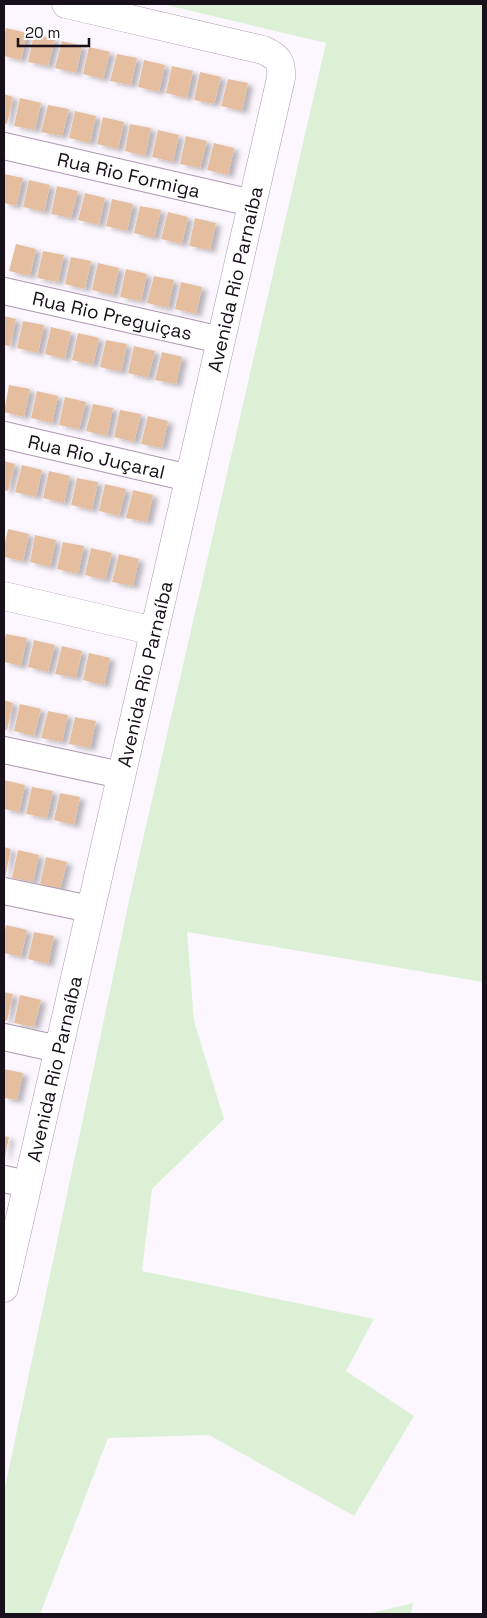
<svg xmlns="http://www.w3.org/2000/svg" width="487" height="1618" viewBox="0 0 487 1618" font-family="'Space Grotesk',sans-serif">
<style>
.green{fill:#dcf0d6}
.building{fill:#e5bd9f;filter:url(#shadow)}
.lines{fill:none;stroke-linecap:round;stroke-linejoin:round}
.street-casing{stroke:#ae97b3;stroke-width:28}
.secondary-casing{stroke:#ae97b3;stroke-width:29}
.street{stroke:#fff;stroke-width:26}
.secondary{stroke:#fff;stroke-width:28}
.labels{text-anchor:middle;stroke-width:4.5;stroke-linejoin:round;paint-order:stroke}
.street-label{font-size:19px;fill:#18101a;stroke:#fff}
</style>
<defs>
<filter id="shadow"><feDropShadow dx="5.5" dy="3" stdDeviation="2.5" flood-color="#0004"/></filter>
</defs>
<rect width="100%" height="100%" fill="#fcf7fe"/>
<!-- green -->
<g class="green">
<polygon points="162,4 483,4 483,982 187,932 194,1021 224,1119 152,1189 142,1271 374,1319 346,1371 414,1416 354,1516 209,1435 108,1438 40,1614 4,1614 4,1492 132,887 326,43"/>
<polygon points="413,1603 411,1614 367,1614"/>
</g>
<!-- building -->
<g class="building">
<polygon points="6,28 27,33 21,60 4,56 4,39"/>
<polygon points="34,34 55,39 48,66 28,62"/>
<polygon points="62,41 82,46 76,73 55,68"/>
<polygon points="89,47 110,52 103,79 83,74"/>
<polygon points="117,54 137,58 131,85 110,81"/>
<polygon points="144,60 165,65 159,92 138,87"/>
<polygon points="172,66 193,71 187,98 166,93"/>
<polygon points="200,72 221,77 214,104 194,100"/>
<polygon points="228,79 248,83 242,111 221,106"/>
<polygon points="4,94 13,97 7,124 4,123"/>
<polygon points="20,98 41,103 35,130 14,126"/>
<polygon points="48,105 69,109 62,136 41,132"/>
<polygon points="75,111 96,116 90,143 69,138"/>
<polygon points="103,117 124,122 118,149 97,144"/>
<polygon points="130,124 151,128 145,156 125,151"/>
<polygon points="158,130 179,135 173,162 152,157"/>
<polygon points="186,136 207,141 200,168 180,164"/>
<polygon points="214,143 234,148 228,175 207,170"/>
<polygon points="4,174 23,178 16,206 4,203"/>
<polygon points="29,180 50,185 44,212 23,207"/>
<polygon points="57,186 78,191 71,218 51,214"/>
<polygon points="85,193 105,198 99,225 78,220"/>
<polygon points="112,199 133,204 127,231 106,226"/>
<polygon points="140,206 161,210 154,238 134,233"/>
<polygon points="168,212 188,217 182,244 161,239"/>
<polygon points="195,218 216,223 210,250 189,246"/>
<polygon points="16,244 36,249 30,276 9,271"/>
<polygon points="43,251 64,255 58,282 37,278"/>
<polygon points="71,257 91,261 85,289 65,284"/>
<polygon points="98,263 119,268 113,295 92,290"/>
<polygon points="126,269 147,274 141,301 120,297"/>
<polygon points="154,276 174,280 168,308 147,303"/>
<polygon points="181,282 202,287 196,314 175,309"/>
<polygon points="4,316 16,319 10,346 4,345"/>
<polygon points="23,321 44,325 38,353 17,348"/>
<polygon points="51,327 71,332 65,359 45,354"/>
<polygon points="78,333 99,338 93,365 72,360"/>
<polygon points="106,340 127,344 121,372 100,367"/>
<polygon points="134,346 155,351 148,378 128,373"/>
<polygon points="162,352 182,357 176,384 155,380"/>
<polygon points="9,385 30,389 24,417 4,412"/>
<polygon points="37,391 58,396 52,423 31,418"/>
<polygon points="65,397 86,402 79,429 59,425"/>
<polygon points="93,404 113,408 107,436 86,431"/>
<polygon points="120,410 141,414 134,442 114,437"/>
<polygon points="148,416 168,421 162,448 141,444"/>
<polygon points="4,461 15,464 8,491 4,490"/>
<polygon points="22,465 42,470 36,497 15,492"/>
<polygon points="49,471 70,476 64,503 43,498"/>
<polygon points="77,478 98,482 92,510 71,505"/>
<polygon points="105,484 126,489 119,516 99,511"/>
<polygon points="133,490 153,495 147,522 126,518"/>
<polygon points="8,529 29,534 23,561 4,557 4,548"/>
<polygon points="35,535 56,540 50,567 30,562"/>
<polygon points="63,542 84,546 78,574 57,569"/>
<polygon points="91,548 112,553 105,580 85,575"/>
<polygon points="119,554 139,559 133,586 112,582"/>
<polygon points="6,634 27,638 21,666 4,662 4,644"/>
<polygon points="34,640 55,645 48,672 28,667"/>
<polygon points="62,646 82,651 76,678 55,674"/>
<polygon points="89,653 110,658 104,685 83,680"/>
<polygon points="4,700 13,703 7,730 4,729"/>
<polygon points="20,704 41,709 34,736 14,731"/>
<polygon points="48,711 68,715 62,742 41,738"/>
<polygon points="75,717 96,721 90,748 69,744"/>
<polygon points="4,780 25,785 19,812 4,809"/>
<polygon points="32,787 53,791 47,818 26,814"/>
<polygon points="60,793 80,797 74,825 54,820"/>
<polygon points="4,847 11,849 5,878 4,878"/>
<polygon points="18,850 39,855 33,882 12,878"/>
<polygon points="46,857 67,862 60,889 40,884"/>
<polygon points="6,925 27,930 21,957 4,953 4,936"/>
<polygon points="34,932 54,936 48,964 28,959"/>
<polygon points="4,992 13,994 7,1021 4,1020"/>
<polygon points="20,995 41,1000 34,1027 14,1023"/>
<polygon points="4,1069 23,1073 17,1100 4,1098"/>
<polygon points="4,1136 9,1137 5,1157 4,1157"/>
</g>
<g class="lines">
<!-- street casing -->
<g class="street-casing">
<g id="street">
<path id="s1" d="M4,146l248,57"/>
<path id="s2" d="M4,291l217,49"/>
<path id="s3" d="M4,435l185,43"/>
<polyline points="4,750 121,775"/>
<polyline points="4,891 90,909"/>
<polyline points="4,1037 58,1049"/>
<polyline points="4,1179 27,1184"/>
</g>
</g>
<!-- secondary casing -->
<g class="secondary-casing">
<g id="secondary">
<polyline points="4,596 154,631"/>
<path id="s4" d="M4,1288l277,-1210c1,-17 -3,-21 -18,-28l-197,-46"/>
</g>
</g>
<!-- street -->
<use href="#street" class="street"/>
<!-- secondary -->
<use href="#secondary" class="secondary"/>
</g>
<g class="labels">
<!-- street labels -->
<g class="street-label">
<text dy="7" stroke="none"><textPath href="#s1" startOffset="128">Rua Rio Formiga</textPath></text>
<text dy="7" stroke="none"><textPath href="#s4" startOffset="1035">Avenida Rio Parnaíba</textPath></text>
<text dy="7" stroke="none"><textPath href="#s2" startOffset="111">Rua Rio Preguiças</textPath></text>
<text dy="7" stroke="none"><textPath href="#s3" startOffset="95">Rua Rio Juçaral</textPath></text>
<text dy="7" stroke="none"><textPath href="#s4" startOffset="630">Avenida Rio Parnaíba</textPath></text>
<text dy="7" stroke="none"><textPath href="#s4" startOffset="225">Avenida Rio Parnaíba</textPath></text>
</g>
</g>
<!-- border -->
<rect width="487" height="1618" fill="none" stroke="#18101a" stroke-width="10"/>
<!-- scale -->
<path d="M18 38v8h71v-8" fill="none" stroke="#18101a" stroke-width="2.5"/>
<text x="25" y="38" font-size="15" fill="#18101a" stroke="#ffffff" stroke-width="4" paint-order="stroke">20 m</text>
</svg>
